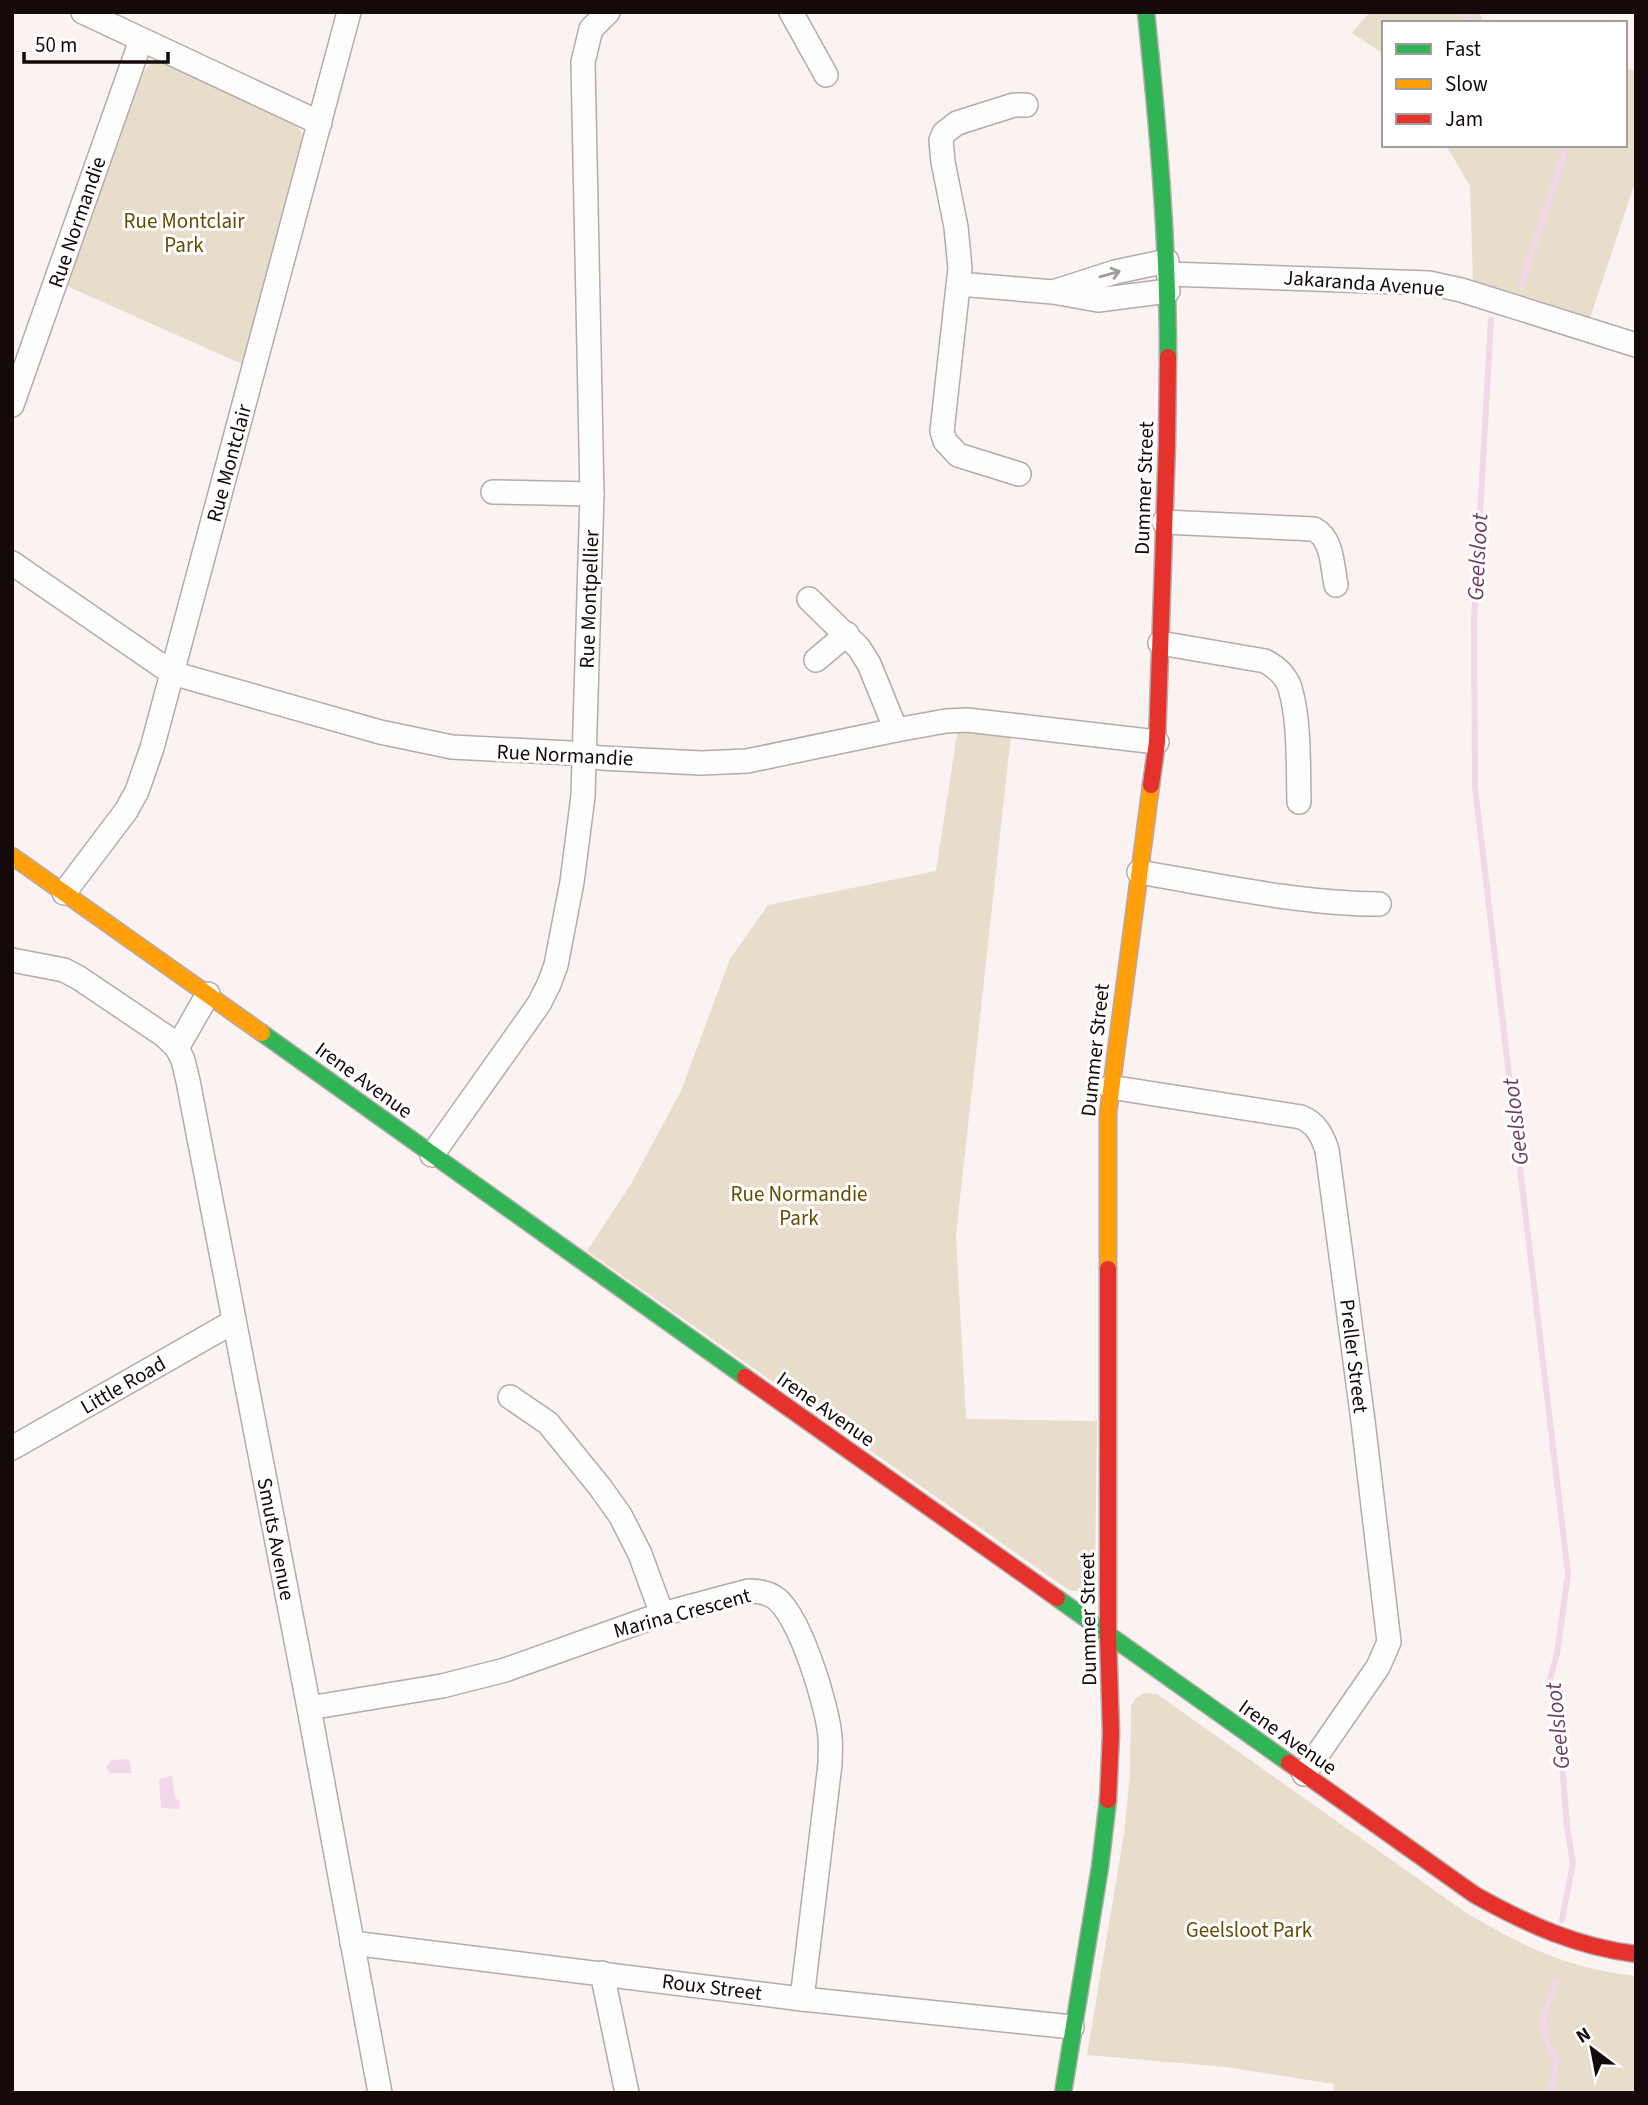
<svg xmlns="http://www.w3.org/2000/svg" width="1648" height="2105" viewBox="0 0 1648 2105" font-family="'Source Sans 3',sans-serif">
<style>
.green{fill:#e8dccb}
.water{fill:#f2d6ea}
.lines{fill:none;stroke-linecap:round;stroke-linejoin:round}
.stream{stroke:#f2d6ea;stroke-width:6}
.street-casing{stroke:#b4abaa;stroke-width:26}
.fast-casing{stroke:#b4abaa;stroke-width:19}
.slow-casing{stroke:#b4abaa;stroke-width:19}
.jam-casing{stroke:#b4abaa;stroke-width:19}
.street{stroke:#fefdfd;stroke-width:23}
.fast{stroke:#30b455;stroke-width:16}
.slow{stroke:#ff9f0a;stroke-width:16}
.jam{stroke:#e5322d;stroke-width:16}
.oneway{stroke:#a19c9b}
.labels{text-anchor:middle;stroke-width:6;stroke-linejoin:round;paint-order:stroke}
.park-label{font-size:21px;fill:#674b03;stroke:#fff}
.street-label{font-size:21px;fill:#150a09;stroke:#fff}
.water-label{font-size:23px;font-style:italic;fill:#6e3e66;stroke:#fff}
</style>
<rect width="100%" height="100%" fill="#faf3f2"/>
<!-- green -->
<g class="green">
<polygon points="1370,12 1479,12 1484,23 1384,23 1384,54 1352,33"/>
<polygon points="162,61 294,122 301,132 303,140 244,365 67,286 141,76 151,63"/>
<polygon points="1625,68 1636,71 1636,179 1590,318 1473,282 1470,186 1446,145 1625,145"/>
<path d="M958,728l53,7 -55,500 10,184 131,2 -2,157c-7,11 -13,13 -25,13l-483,-340 44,-67 50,-93 49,-132 38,-54 168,-34z"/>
<path d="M1145,1693l12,1 308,218c59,35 102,56 171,64v117h-303l1,-9 -108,-17 -139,-12 37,-221 6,-59 1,-69 5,-8z"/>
</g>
<!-- water -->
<g class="water">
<polygon points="129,1759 132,1773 110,1773 106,1767 112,1760"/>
<polygon points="172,1776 175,1798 180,1801 179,1809 161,1808 159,1779"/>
</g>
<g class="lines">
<!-- stream -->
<g class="stream">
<polyline points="1460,12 1475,23"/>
<polyline points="1521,286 1564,154 1562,145"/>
<polyline points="1491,320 1474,620 1475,787 1568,1574 1557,1654 1550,1679 1562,1763 1567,1827 1573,1863 1562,1920"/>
<polyline points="1551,2093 1556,2059 1546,2040 1543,2018 1556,1982"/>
</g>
<!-- street casing -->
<g class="street-casing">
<g id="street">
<polyline points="83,12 320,123"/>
<polyline points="791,12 826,75"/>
<polyline points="1168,274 1429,283 1461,290 1636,345"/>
<polyline points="959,284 1053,292 1098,300 1168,291"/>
<polyline points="1056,291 1115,272 1167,261"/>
<polyline points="12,405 141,40"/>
<polyline points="1019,474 958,455 945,441 942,431 960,268 956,227 943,162 941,140 944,133 957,123 1014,105 1026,105"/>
<polyline points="493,492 592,494"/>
<path d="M1164,522l150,7c19,10 18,37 22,56"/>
<polyline points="12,563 172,673 380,732 452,747 570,753 601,758 701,763 747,761 896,730 946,721 967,720 1157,742"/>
<polyline points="809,599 859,648 869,664 896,730"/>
<path d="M1160,643l105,18c11,6 21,14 25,27 10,33 8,80 9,114"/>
<polyline points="816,660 847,634"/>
<path d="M1139,872c77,13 163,32 240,32"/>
<polyline points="64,893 126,811 137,791 152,748 349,12"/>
<polyline points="12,960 64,970 79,978 165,1036 177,1048"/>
<polyline points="208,994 177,1048 183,1060 188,1081 309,1708 380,2093"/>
<path d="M1110,1087l191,30c15,6 21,18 26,33l36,271 26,221 -11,25 -74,107"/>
<polyline points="432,1155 539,1004 549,984 556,965 572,882 583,796 592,494 583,62 591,29 608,12"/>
<polyline points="510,1397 548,1423 600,1487 620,1515 640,1554 662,1614"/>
<polyline points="12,1448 233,1322"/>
<path d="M309,1708l133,-22 63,-16 157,-56 86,-23c9,0 18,1 26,6 25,15 54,110 56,140 1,9 0,18 0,27l-28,235"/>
<polyline points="352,1943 802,1999 1072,2027"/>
<polyline points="602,1973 627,2093"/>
</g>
</g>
<!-- fast casing -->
<g class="fast-casing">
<g id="fast">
<path d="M1146,12c12,115 22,229 22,345"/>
<polyline points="262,1033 745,1377"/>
<polyline points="1057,1598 1289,1763"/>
<polyline points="1063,2093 1100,1867 1108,1800"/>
</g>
</g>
<!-- slow casing -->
<g class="slow-casing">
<g id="slow">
<polyline points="12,856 262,1033"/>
<polyline points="1108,1269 1108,1113 1151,785"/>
</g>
</g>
<!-- jam casing -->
<g class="jam-casing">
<g id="jam">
<polyline points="1151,785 1157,742 1167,443 1168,357"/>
<polyline points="1108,1269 1108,1636 1111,1733 1108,1800"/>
<polyline points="745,1377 1057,1598"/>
<path d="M1289,1763l186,132c52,29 102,52 161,59"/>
</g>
</g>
<!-- street -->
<use href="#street" class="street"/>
<!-- fast -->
<use href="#fast" class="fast"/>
<!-- slow -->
<use href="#slow" class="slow"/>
<!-- jam -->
<use href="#jam" class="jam"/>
</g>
<!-- one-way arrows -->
<defs><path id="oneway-shaft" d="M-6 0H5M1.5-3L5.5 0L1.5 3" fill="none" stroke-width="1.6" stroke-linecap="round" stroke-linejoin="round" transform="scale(1.75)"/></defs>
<use class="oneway" href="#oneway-shaft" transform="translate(1110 274) rotate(-16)"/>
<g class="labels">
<!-- park labels -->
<g class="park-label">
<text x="184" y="228">Rue Montclair<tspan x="184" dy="24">Park</tspan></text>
<text x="799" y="1201">Rue Normandie<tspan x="799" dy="24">Park</tspan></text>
<text x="1249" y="1937">Geelsloot Park</text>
</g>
<!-- street labels -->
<g class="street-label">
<text transform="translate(77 222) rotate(-71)" y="7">Rue Normandie</text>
<text transform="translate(1364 283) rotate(4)" y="7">Jakaranda Avenue</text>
<text transform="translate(229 463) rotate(-75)" y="7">Rue Montclair</text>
<text transform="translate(1144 488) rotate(-88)" y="7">Dummer Street</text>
<text transform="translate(589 599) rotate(-88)" y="7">Rue Montpellier</text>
<text transform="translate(565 755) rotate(3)" y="7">Rue Normandie</text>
<text transform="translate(1095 1050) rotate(-84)" y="7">Dummer Street</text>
<text transform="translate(364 1080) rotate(36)" y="7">Irene Avenue</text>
<text transform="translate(1354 1356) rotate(83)" y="7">Preller Street</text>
<text transform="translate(123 1385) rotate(-30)" y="7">Little Road</text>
<text transform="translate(826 1409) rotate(35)" y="7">Irene Avenue</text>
<text transform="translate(276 1539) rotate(79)" y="7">Smuts Avenue</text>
<text transform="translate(682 1613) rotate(-15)" y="7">Marina Crescent</text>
<text transform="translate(1088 1619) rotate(-91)" y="7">Dummer Street</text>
<text transform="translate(1288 1737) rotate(35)" y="7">Irene Avenue</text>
<text transform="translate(712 1987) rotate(7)" y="7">Roux Street</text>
</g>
<!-- water labels -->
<g class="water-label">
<text transform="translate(1477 557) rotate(-87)" y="8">Geelsloot</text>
<text transform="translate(1515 1122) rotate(-97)" y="8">Geelsloot</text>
<text transform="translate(1557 1726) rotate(-96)" y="8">Geelsloot</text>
</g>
</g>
<!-- border -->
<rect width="1648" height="2105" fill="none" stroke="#150a09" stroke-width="28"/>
<!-- legend -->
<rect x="1382" y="21" width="245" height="126" fill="#ffffff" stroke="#a19d9d" stroke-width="2"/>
<rect x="1396" y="44" width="35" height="10" fill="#30b455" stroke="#a19d9d" stroke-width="2"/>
<text x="1445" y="56" font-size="21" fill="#150a09">Fast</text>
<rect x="1396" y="79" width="35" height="10" fill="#ff9f0a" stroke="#a19d9d" stroke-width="2"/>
<text x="1445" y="91" font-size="21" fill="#150a09">Slow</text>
<rect x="1396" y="114" width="35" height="10" fill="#e5322d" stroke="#a19d9d" stroke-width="2"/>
<text x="1445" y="126" font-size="21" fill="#150a09">Jam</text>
<!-- north arrow -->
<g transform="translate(1592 2049) rotate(328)" stroke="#ffffff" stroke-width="5" paint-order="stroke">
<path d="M0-5L12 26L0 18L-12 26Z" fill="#150a09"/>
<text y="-10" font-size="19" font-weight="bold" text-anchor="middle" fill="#150a09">N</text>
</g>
<!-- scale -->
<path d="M24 52v10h144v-10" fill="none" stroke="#150a09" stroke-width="3.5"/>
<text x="35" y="52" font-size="21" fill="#150a09" stroke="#ffffff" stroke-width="5" paint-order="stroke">50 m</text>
</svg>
